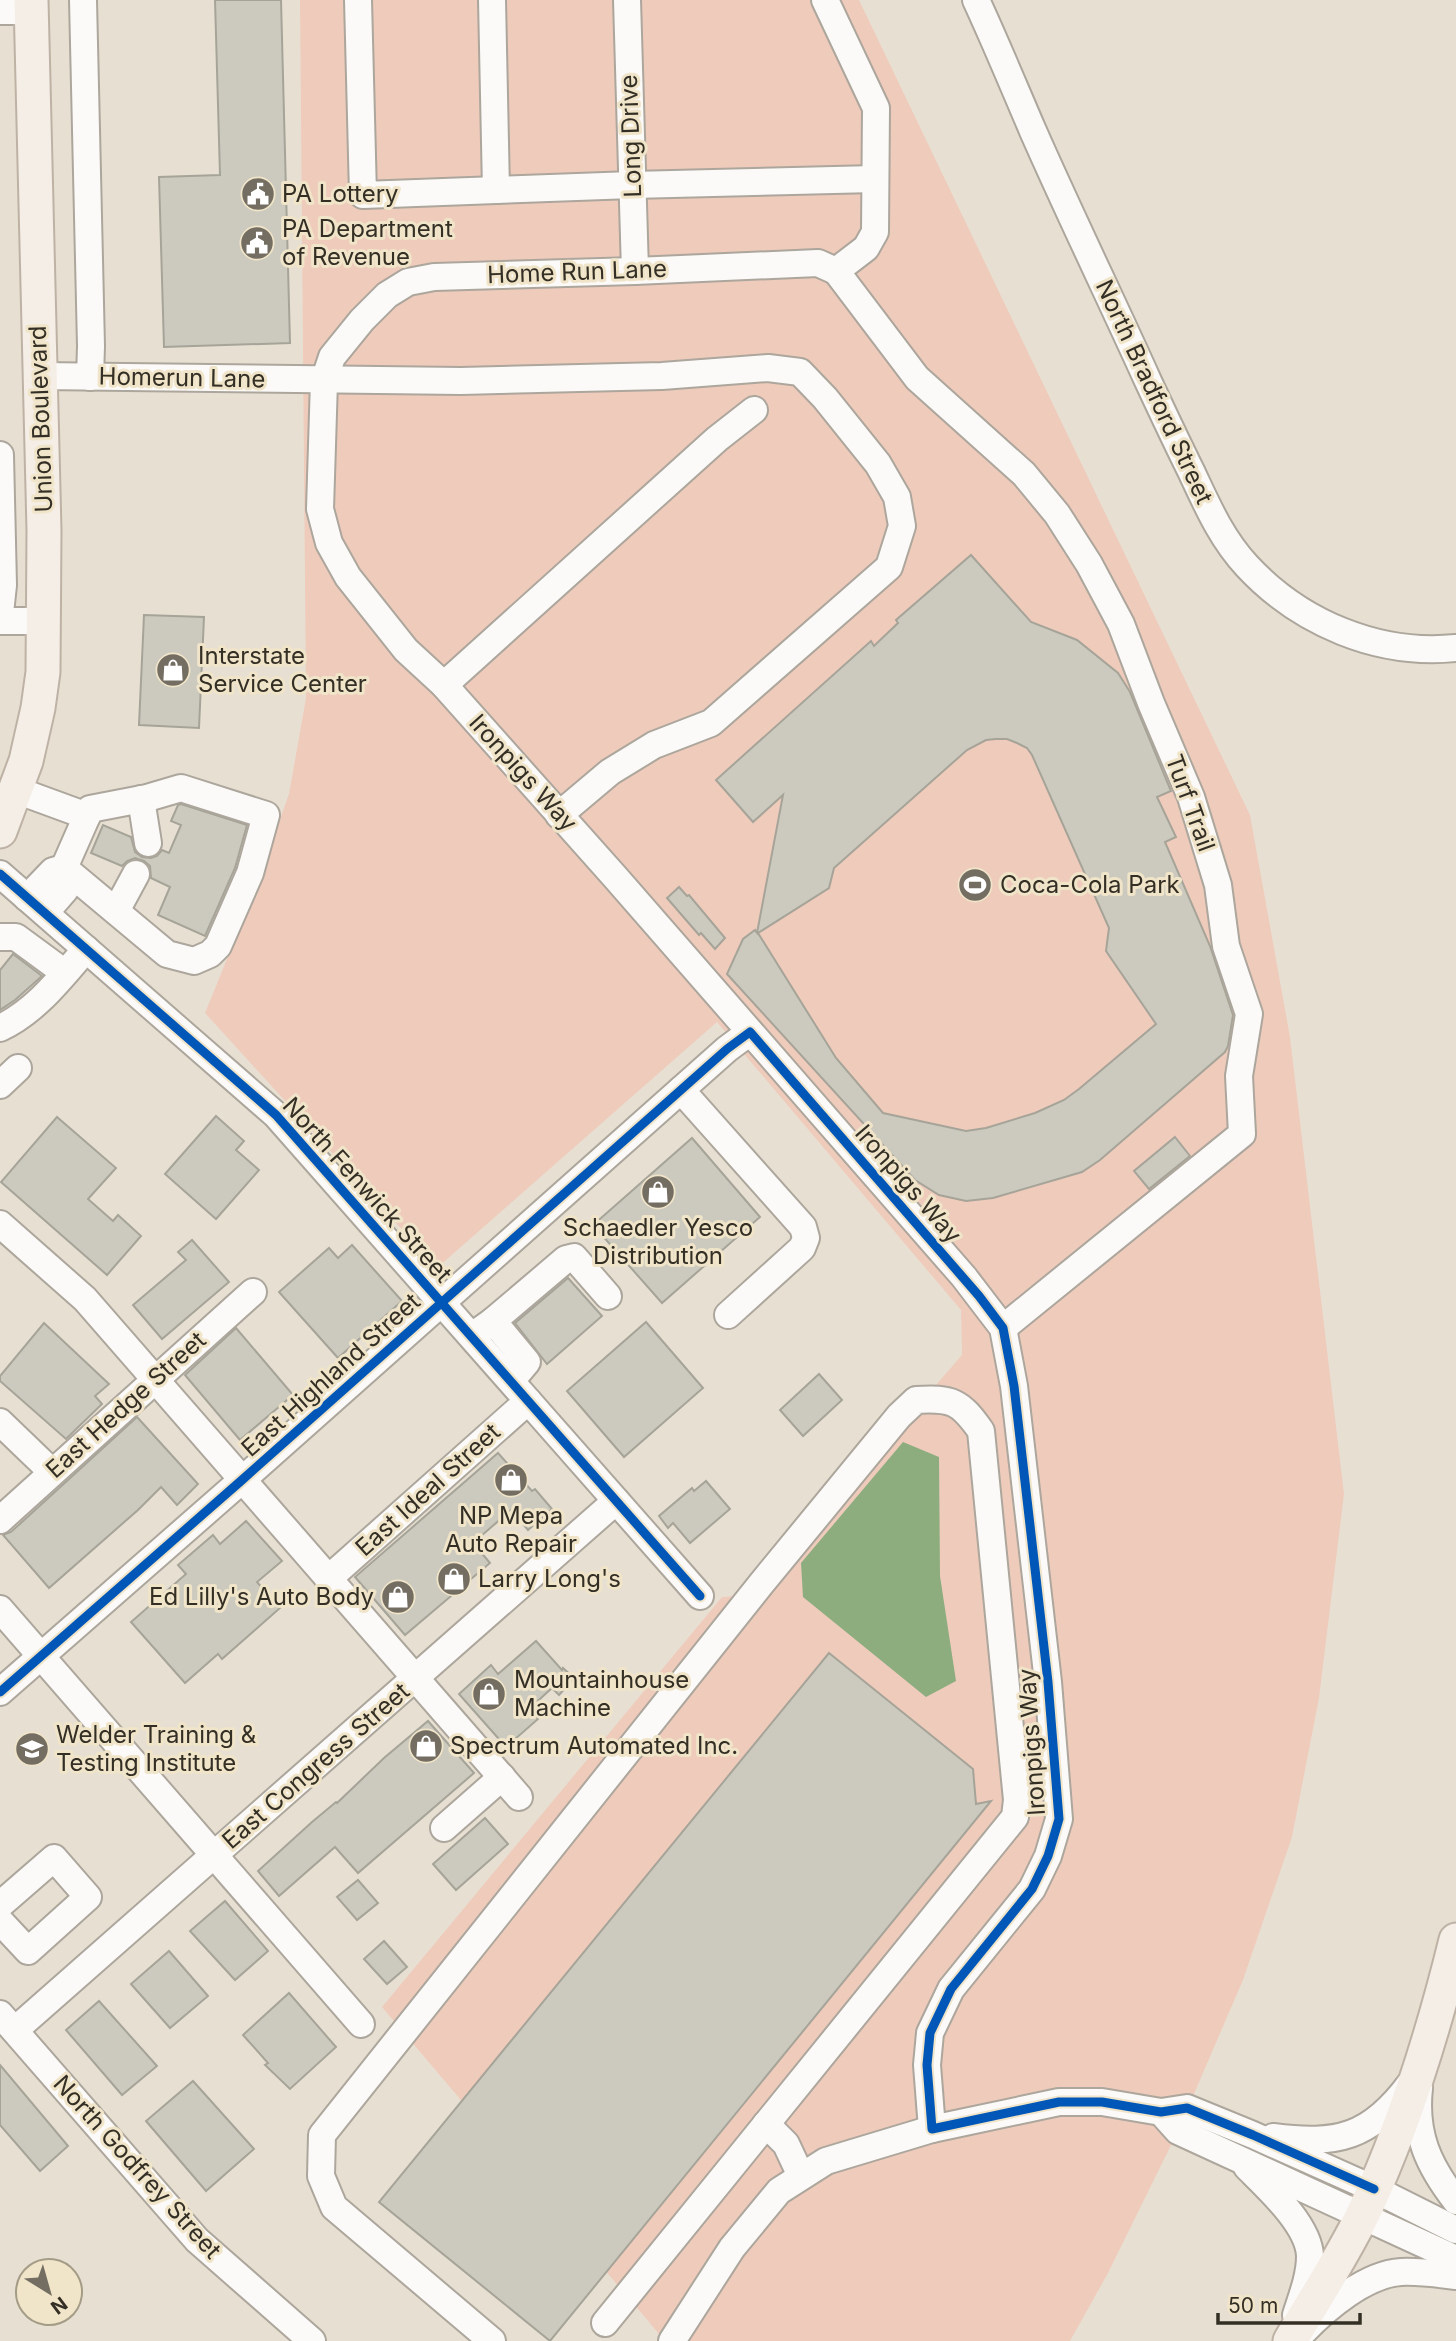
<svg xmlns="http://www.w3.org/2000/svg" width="1456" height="2341" viewBox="0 0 1456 2341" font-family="Inter,sans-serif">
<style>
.green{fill:#efcbbc}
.water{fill:#8dad7f}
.building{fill:#cccabe;stroke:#a6a498;stroke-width:2;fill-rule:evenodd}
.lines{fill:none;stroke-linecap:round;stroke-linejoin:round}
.minor-casing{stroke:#aca69c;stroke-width:30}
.major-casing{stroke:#beb2a5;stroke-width:37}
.minor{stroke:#fbfaf8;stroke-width:26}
.major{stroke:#f4eee7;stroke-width:33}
.cycleway-casing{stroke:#f0e4c9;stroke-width:13}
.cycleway{stroke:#0057b8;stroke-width:9}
.labels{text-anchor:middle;stroke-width:6;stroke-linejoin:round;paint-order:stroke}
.street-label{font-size:24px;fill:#342f25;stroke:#f0e4c9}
.poi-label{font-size:24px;fill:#342f25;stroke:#f0e4c9;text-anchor:start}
</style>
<rect width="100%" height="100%" fill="#e7e0d2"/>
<!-- green -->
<polygon class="green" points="300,0 859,0 1250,815 1290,1037 1344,1494 1319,1698 1292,1837 1243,1980 1178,2131 1108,2273 1070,2341 665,2341 382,2007 722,1597 753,1595 962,1355 961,1310 717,1022 437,1268 205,1013 255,890 289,794 306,698"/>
<!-- water -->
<polygon class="water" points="903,1442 939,1457 940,1576 956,1681 926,1697 803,1597 801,1563"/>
<!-- building -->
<g class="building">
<polygon points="215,0 281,0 290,343 164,347 159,177 220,175"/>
<path d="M971,555l60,67 46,18 41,33 12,19 41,99 -14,6 19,40 -11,5 45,104 23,69 -5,31 -3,6 -125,108 -18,12 -89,26 -27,3 -27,-6 -24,-15 -188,-206 16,-35 12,-9 2,3 26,-138 -30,27 -37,-42 155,-139 3,5 24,-23 -2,-3zM996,739h11l10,4 10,5 5,7 77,173 -3,23 50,73 -77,65 -15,11 -29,13 -49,15 -20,3 -83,-18 -47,-55 -78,-125 71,-45 5,-20 133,-118 19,-10z"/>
<polygon points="144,615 204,617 199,728 139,725"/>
<polygon points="181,804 247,825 235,868 205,936 158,915 170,887 151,878 150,866 144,861 135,858 127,861 122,866 91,853 103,825 131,837 135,852 142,857 151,858 157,856 162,850 169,853 181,825 171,821 178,805"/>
<polygon points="679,887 687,896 689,895 725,938 715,949 701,933 699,935 667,898"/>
<polygon points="13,954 42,976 15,1000 0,1010 0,970"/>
<polygon points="216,1116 244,1141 236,1150 259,1170 216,1219 165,1174"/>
<polygon points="57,1117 116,1168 88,1199 113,1221 118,1215 141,1236 107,1275 1,1182"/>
<polygon points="1175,1137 1190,1156 1149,1189 1134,1171"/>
<polygon points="692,1138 760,1217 662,1303 593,1225"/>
<polygon points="192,1240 229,1282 162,1339 133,1305 186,1260 178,1252"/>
<polygon points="352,1245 402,1301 338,1358 279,1292 329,1248 338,1258"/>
<polygon points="568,1278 602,1316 547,1364 515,1323"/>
<polygon points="646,1322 703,1388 624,1457 567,1391"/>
<polygon points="44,1323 109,1384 95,1396 102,1404 66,1439 0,1381 0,1376"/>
<polygon points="236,1328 293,1395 240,1440 185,1375"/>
<polygon points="819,1374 842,1400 803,1436 780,1410"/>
<polygon points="137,1417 198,1484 177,1505 161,1487 138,1510 49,1588 3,1535 11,1532"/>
<polygon points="498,1453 532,1491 535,1489 552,1509 528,1530 511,1510 473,1543 490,1563 405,1635 355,1577"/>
<polygon points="706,1481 730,1509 690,1543 673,1523 668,1528 659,1516 692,1488 694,1491"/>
<polygon points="246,1521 282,1561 257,1582 280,1608 222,1659 218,1654 185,1683 131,1622 186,1574 178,1565 213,1535 220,1544"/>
<polygon points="536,1641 562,1670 563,1668 574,1678 559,1695 552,1688 529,1709 538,1719 506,1747 459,1694 491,1665 498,1674"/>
<polygon points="829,1653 973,1769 976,1804 991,1801 550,2341 379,2202"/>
<polygon points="428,1721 474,1773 358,1873 335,1847 279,1896 258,1871 312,1822 336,1802 337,1803 384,1758"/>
<polygon points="485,1818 508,1844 456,1890 433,1864"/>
<polygon points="358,1880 378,1903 357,1920 337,1897"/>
<polygon points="225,1901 268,1951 235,1980 190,1931"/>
<polygon points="384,1941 407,1967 387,1984 364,1959"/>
<polygon points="169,1951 208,1996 170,2028 131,1984"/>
<polygon points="289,1993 336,2047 290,2089 265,2065 268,2063 243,2035"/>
<polygon points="99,2001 157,2066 122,2095 66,2030"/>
<polygon points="0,2065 68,2146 40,2171 0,2125"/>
<polygon points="193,2081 254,2149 206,2191 146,2121"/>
</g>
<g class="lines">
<!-- minor casing -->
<g class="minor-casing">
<g id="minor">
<polyline points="83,0 91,346 90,377"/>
<polyline points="358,0 363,195 632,185 875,179"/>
<polyline points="492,0 496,190"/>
<polyline points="627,0 635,271"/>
<polyline points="825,0 876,108 875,232 866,248 836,271"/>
<path d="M976,0c20,43 38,87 57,131 37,84 77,166 115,250 14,30 28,60 43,90 16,34 30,67 56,95 53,57 131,90 209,82"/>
<polyline points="0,11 32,11"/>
<polyline points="836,271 818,263 635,271 434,277 408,282 387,295 362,320 332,357 324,381 320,509 329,543 348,577 406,650 444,685 616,878 964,1277 1003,1328 1014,1386 1048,1682 1059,1819 1048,1856 1032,1889 951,1989 930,2033 927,2065 932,2129 1059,2102 1102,2102 1161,2112 1187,2108 1253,2135 1374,2189 1456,2230"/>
<polyline points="836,271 917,378 1024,474 1057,514 1089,564 1121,624 1151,703 1191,797 1218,885 1226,946 1249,1014 1239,1076 1242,1134 1003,1328"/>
<polyline points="39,376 461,381 662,376 768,368 800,372 825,398 878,464 897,497 902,526 889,567 711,723 654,745 610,772 559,815"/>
<polyline points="0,613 3,585 0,455"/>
<polyline points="0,621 44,621"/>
<polyline points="444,685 717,439 754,410"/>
<polyline points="16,790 87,816"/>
<polyline points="141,799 148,843"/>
<polyline points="0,874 276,1115 700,1596"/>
<polyline points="27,898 53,871 64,868"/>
<polyline points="116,911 136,874"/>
<polyline points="45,913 65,890 64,868 90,809 147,798 181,788 266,815 250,873 218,946 210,954 194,961 167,954 64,868"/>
<polyline points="0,937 16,937 65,973"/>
<path d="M0,1028c36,-17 60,-49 86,-79"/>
<polyline points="0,1085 18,1068"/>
<polyline points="681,1090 803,1227 806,1238 802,1248 728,1315"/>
<polyline points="0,1224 85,1299 519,1797"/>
<polyline points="493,1321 566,1259 574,1257 608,1296"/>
<polyline points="479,1331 493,1321 527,1362 511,1381"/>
<polyline points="0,1422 52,1472"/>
<polyline points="0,1520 253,1292"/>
<polyline points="328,1579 528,1401"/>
<polyline points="0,1609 361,2024"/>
<polyline points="0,1692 242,1480 727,1049 750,1032"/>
<polyline points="444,1828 502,1777"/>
<polyline points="0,1905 54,1858 88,1897 28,1951 0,1921"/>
<polyline points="0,2014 197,2240 312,2341"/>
<polyline points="15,2030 616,1501"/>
<path d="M1419,2088c-5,46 9,77 37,113"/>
<polyline points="1161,2112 1178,2131 1456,2259"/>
<polyline points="766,2124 786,2144 801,2176"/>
<path d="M1273,2137c64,8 97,1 137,-53"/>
<path d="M1247,2167c21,21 62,58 63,89 0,20 -8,40 -14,59"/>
<path d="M1303,2332c23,-24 63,-58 98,-60 18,-1 37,2 55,4"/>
<path d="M492,2341l-158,-134 -13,-31 1,-41 439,-551 138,-168 17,-16c36,-2 44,1 65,31l36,369 -2,17 -410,506"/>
<polyline points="672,2341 732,2248 779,2191 826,2161 932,2129"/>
</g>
</g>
<!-- major casing -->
<g class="major-casing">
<g id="major">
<polyline points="0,831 26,761 38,708 43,672 44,531 31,0"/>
<path d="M1290,2341c25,-43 53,-85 74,-129 41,-88 69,-178 92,-272"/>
</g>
</g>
<!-- minor -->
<use href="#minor" class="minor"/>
<!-- major -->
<use href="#major" class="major"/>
<!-- cycleway casing -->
<g class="cycleway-casing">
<g id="cycleway">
<polyline points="0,874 276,1115 700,1596"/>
<polyline points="0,1692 242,1480 727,1049 750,1032 979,1296 1003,1328 1014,1386 1048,1682 1059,1819 1048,1856 1032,1889 951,1989 930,2033 927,2065 932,2129 1059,2102 1102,2102 1161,2112 1187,2108 1253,2135 1374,2189"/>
</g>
</g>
<!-- cycleway -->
<use href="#cycleway" class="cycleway"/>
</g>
<!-- icons -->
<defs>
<g id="civic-disc" transform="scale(1.75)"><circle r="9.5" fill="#736d62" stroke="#f0e4c9"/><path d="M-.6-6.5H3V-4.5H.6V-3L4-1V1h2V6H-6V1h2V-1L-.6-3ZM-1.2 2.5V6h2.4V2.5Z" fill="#fff"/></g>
<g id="shop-disc" transform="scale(1.75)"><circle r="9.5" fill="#736d62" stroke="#f0e4c9"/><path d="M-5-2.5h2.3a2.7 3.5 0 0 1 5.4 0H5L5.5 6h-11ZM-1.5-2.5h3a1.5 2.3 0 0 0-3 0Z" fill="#fff"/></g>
<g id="stadium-disc" transform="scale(1.75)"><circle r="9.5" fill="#736d62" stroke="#f0e4c9"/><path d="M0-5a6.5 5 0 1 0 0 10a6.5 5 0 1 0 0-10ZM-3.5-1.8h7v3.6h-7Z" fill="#fff"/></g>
<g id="school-disc" transform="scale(1.75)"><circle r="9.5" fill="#736d62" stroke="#f0e4c9"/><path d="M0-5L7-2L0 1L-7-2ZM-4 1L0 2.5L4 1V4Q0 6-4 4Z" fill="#fff"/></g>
</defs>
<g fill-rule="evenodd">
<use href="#civic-disc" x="258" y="194"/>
<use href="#civic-disc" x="257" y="243"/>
<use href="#shop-disc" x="173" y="670"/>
<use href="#stadium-disc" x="975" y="885"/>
<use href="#shop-disc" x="658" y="1192"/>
<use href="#shop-disc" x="511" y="1480"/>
<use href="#shop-disc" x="454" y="1579"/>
<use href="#shop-disc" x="398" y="1597"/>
<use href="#shop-disc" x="489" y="1694"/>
<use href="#shop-disc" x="426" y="1746"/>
<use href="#school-disc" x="32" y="1749"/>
</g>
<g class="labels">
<!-- street labels -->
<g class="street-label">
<text transform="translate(631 136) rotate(-92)" y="8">Long Drive</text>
<text transform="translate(577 272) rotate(-2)" y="8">Home Run Lane</text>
<text transform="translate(182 378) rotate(1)" y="8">Homerun Lane</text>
<text transform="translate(1154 392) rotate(65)" y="8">North Bradford Street</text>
<text transform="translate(41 419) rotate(-92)" y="8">Union Boulevard</text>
<text transform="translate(523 773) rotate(48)" y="8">Ironpigs Way</text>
<text transform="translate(1190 803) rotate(70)" y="8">Turf Trail</text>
<text transform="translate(908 1184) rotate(49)" y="8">Ironpigs Way</text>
<text transform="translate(367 1190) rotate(48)" y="8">North Fenwick Street</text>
<text transform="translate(331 1375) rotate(-42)" y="8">East Highland Street</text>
<text transform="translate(126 1405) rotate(-42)" y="8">East Hedge Street</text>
<text transform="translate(428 1490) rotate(-42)" y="8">East Ideal Street</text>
<text transform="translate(1032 1742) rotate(-94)" y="8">Ironpigs Way</text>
<text transform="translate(316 1766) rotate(-41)" y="8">East Congress Street</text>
<text transform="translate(137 2167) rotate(48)" y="8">North Godfrey Street</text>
</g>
<!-- poi labels -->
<g class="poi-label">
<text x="282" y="202">PA Lottery</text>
<text x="282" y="237">PA Department<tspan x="282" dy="28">of Revenue</tspan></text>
<text x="198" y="664">Interstate<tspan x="198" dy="28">Service Center</tspan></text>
<text x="1000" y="893">Coca-Cola Park</text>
<text x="658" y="1236" text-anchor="middle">Schaedler Yesco<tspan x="658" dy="28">Distribution</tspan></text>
<text x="511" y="1524" text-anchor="middle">NP Mepa<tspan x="511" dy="28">Auto Repair</tspan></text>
<text x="478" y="1587">Larry Long's</text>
<text x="374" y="1605" text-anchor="end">Ed Lilly's Auto Body</text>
<text x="514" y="1688">Mountainhouse<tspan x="514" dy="28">Machine</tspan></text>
<text x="56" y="1743">Welder Training &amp;<tspan x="56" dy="28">Testing Institute</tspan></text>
<text x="450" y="1754">Spectrum Automated Inc.</text>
</g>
</g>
<!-- north arrow -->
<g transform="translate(49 2292) rotate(143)"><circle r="33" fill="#f0e4c9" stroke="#a59c87" stroke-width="2"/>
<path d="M0-5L12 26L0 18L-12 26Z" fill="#736d62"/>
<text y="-10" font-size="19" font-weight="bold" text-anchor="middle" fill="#342f25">N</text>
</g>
<!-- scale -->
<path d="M1218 2313v10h142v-10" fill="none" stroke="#342f25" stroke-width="3.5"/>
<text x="1228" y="2313" font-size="21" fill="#342f25" stroke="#f0e4c9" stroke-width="5" paint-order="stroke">50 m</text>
</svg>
